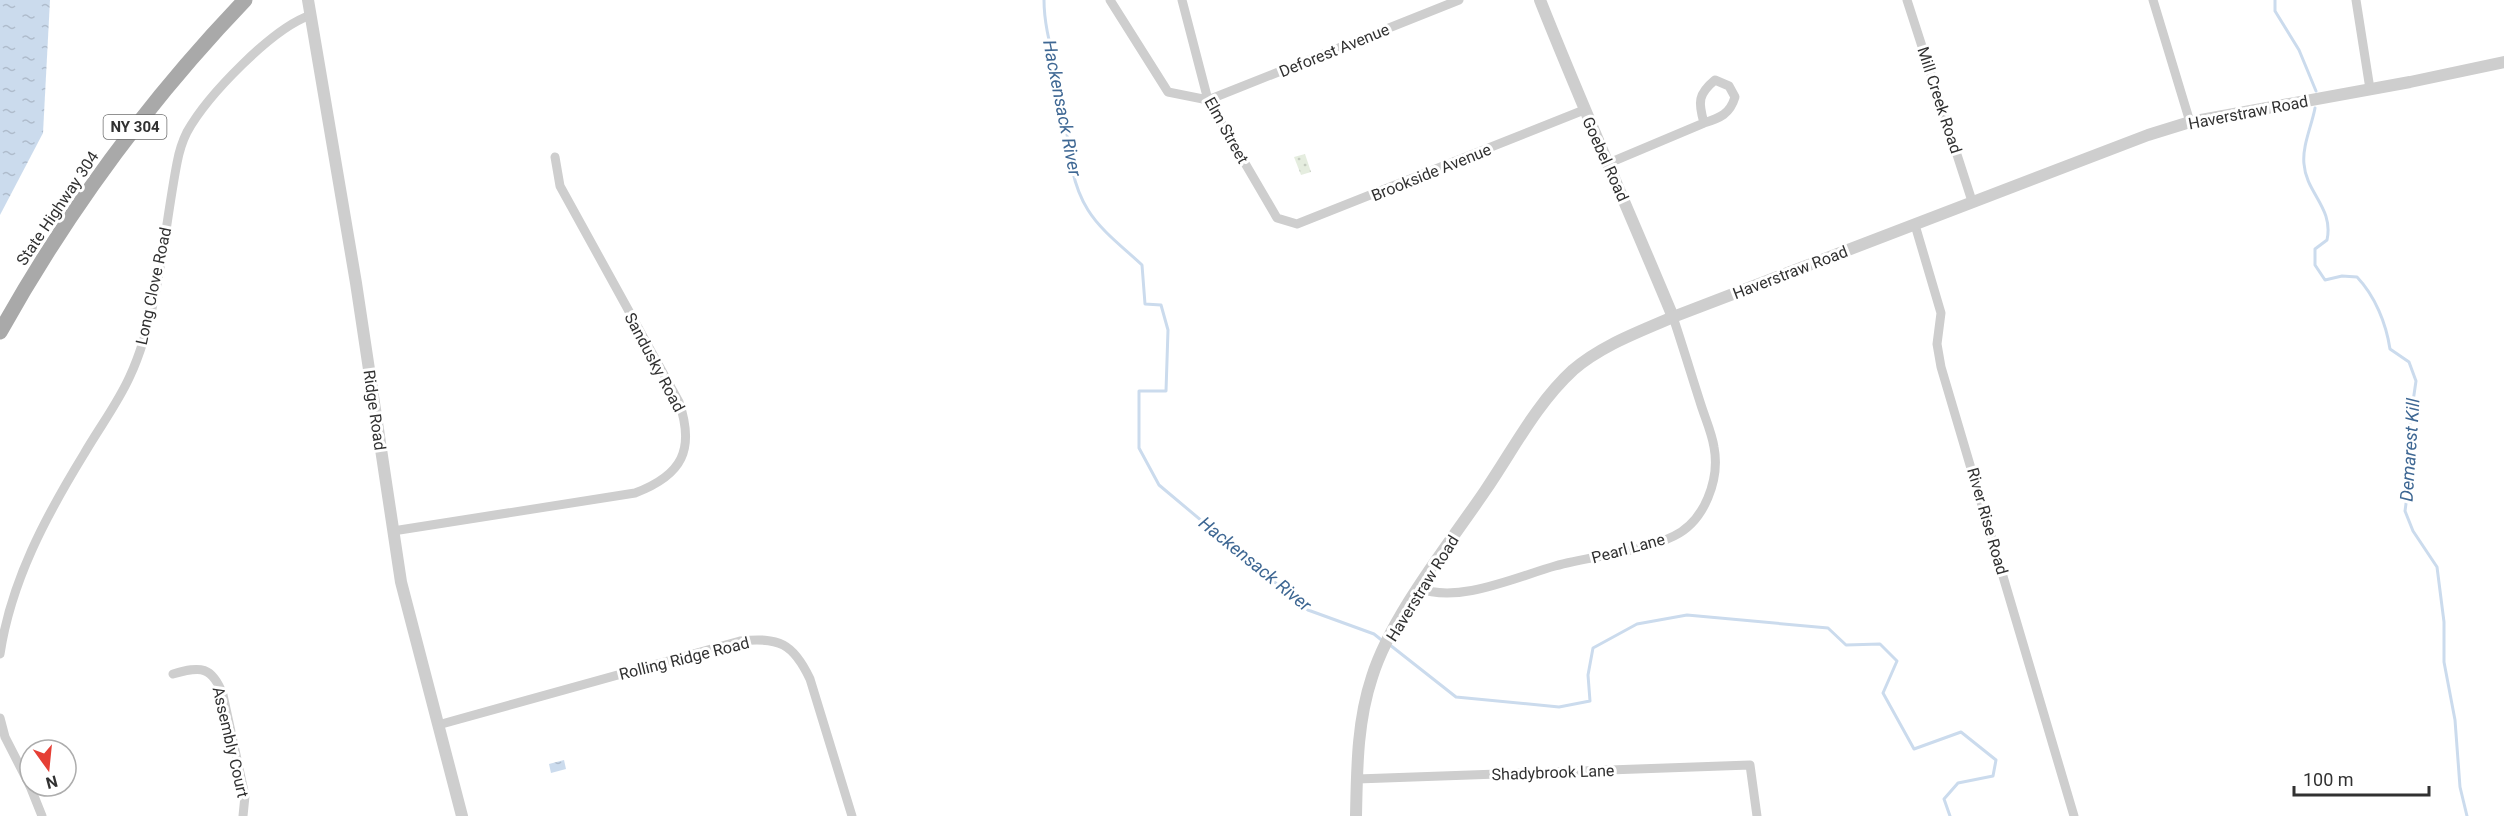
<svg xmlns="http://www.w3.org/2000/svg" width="2504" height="816" viewBox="0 0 2504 816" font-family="Roboto,sans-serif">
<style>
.green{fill:url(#green-dots)}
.water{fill:url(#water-ripples)}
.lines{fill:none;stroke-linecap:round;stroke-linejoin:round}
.stream{stroke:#cbdbed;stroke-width:3}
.minor{stroke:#cecece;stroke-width:9}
.tertiary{stroke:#cecece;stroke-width:12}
.primary{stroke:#a9a9a9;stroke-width:15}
.labels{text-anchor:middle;stroke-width:6;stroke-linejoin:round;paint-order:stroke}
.shield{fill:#fff;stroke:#6f6f6f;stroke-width:1.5}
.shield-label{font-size:15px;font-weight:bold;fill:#313131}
.street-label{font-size:16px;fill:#313131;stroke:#fff}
.water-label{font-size:18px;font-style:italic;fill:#3e6793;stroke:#fff}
</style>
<defs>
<pattern id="green-dots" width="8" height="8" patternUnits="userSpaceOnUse" patternTransform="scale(1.5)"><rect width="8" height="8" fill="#e5eddf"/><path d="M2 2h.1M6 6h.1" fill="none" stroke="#c5ccc0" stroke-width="1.8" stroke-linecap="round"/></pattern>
<pattern id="water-ripples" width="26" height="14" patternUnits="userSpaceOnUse" patternTransform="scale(1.5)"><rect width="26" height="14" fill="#cbdbed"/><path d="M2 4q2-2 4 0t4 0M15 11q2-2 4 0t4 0" fill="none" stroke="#afbccc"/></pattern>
</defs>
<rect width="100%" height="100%" fill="#fff"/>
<!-- green -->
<polygon class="green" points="1305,154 1311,172 1301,175 1294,157"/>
<!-- water -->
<g class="water">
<polygon points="0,0 50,0 43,133 0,215"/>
<polygon points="564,760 566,769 551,773 549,764"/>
</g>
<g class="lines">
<!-- stream -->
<g class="stream">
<path d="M1044,0c0,33 12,62 18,94 7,39 4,81 26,116 13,21 36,38 54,55l3,39 16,1 7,25 -2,61h-27v57l20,37 149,125 66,24 10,8"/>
<polyline points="2275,0 2275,11 2299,50 2316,91"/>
<path d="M2315,108c-3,17 -13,38 -11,56 2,29 30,44 23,76l-12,9v16l10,15 17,-4 15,1c18,19 29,46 33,72l19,13 7,19 -6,41 4,23 -9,66 8,20 24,36 7,55v40l11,58 5,67 7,29"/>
<polyline points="1390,645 1456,697 1559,707 1590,701 1588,675 1593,648 1637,624 1687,615 1828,628 1846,645 1880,644 1897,661 1883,693 1914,749 1961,732 1996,760 1993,776 1958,783 1944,799 1950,816"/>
</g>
<!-- minor -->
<g class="minor">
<polyline points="1110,0 1168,92 1208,100 1459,0"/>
<polyline points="1182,0 1208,100 1277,218 1297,224 1584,110"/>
<polyline points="1907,0 1972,201"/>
<polyline points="2153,0 2190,122"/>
<polyline points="2356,0 2370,89"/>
<path d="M1609,163l95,-40c16,-5 26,-9 31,-26l-6,-11 -14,-6c-17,14 -17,22 -11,43"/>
<polyline points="1915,225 1941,313 1937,344 1941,367 2074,816"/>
<path d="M393,531l242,-38c48,-18 60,-44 44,-91l-119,-216 -5,-29"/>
<path d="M1419,588c39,16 97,-11 136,-22 39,-11 82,-12 119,-30 31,-15 46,-57 40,-89 -2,-13 -8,-27 -12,-39 -10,-31 -19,-61 -29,-91"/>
<path d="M0,654c11,-73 46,-138 84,-200 15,-26 34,-51 46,-78 29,-63 34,-146 47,-213 2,-11 5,-21 10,-31 20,-36 85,-104 124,-117"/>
<path d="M173,674c28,-8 39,-8 50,21l22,101 -2,20"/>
<polyline points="0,718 5,737 30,786"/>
<path d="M438,725l302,-84c39,-4 53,2 70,38l42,137"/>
<polyline points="1357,779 1750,765 1757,816"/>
<polyline points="30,786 42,816"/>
</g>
<!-- tertiary -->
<g class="tertiary">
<polyline points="308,0 356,283 401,582 462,816"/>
<path d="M1540,0c42,106 89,211 133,317"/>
<path d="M1356,816c1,-47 1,-94 16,-139 19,-61 77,-133 113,-186 28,-41 51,-87 88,-121 29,-25 66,-38 100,-53l475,-182 42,-13 220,-40 94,-20"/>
</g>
<!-- primary -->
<path class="primary" d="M0,332c67,-120 150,-233 245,-332"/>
</g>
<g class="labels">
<!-- shield labels -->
<rect class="shield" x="103.5" y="115" width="63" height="24" rx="4.5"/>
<g class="shield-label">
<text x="135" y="132">NY 304</text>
</g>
<!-- street labels -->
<g class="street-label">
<text transform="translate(1334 50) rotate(-22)" y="6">Deforest Avenue</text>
<text transform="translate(1940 100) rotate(72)" y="6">Mill Creek Road</text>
<text transform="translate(2248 112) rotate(-11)" y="6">Haverstraw Road</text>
<text transform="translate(1227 130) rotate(61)" y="6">Elm Street</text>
<text transform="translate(1606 159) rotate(66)" y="6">Goebel Road</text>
<text transform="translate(1431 172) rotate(-22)" y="6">Brookside Avenue</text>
<text transform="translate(57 208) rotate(-56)" y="6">State Highway 304</text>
<text transform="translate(1790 272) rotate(-21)" y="6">Haverstraw Road</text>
<text transform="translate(153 286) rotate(-78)" y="6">Long Clove Road</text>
<text transform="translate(655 362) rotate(62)" y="6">Sandusky Road</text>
<text transform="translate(375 410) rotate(82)" y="6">Ridge Road</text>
<text transform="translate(1988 521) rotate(74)" y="6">River Rise Road</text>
<text transform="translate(1628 548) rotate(-15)" y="6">Pearl Lane</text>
<text transform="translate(1422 588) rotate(-58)" y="6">Haverstraw Road</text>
<text transform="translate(684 658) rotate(-14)" y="6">Rolling Ridge Road</text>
<text transform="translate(231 742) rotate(77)" y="6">Assembly Court</text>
<text transform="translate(1553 772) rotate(-2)" y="6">Shadybrook Lane</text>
</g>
<!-- water labels -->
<g class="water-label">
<text transform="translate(1062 108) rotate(79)" y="6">Hackensack River</text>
<text transform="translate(2410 450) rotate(-86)" y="6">Demarest Kill</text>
<text transform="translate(1255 564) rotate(39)" y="6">Hackensack River</text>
</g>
</g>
<!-- north arrow -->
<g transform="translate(48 768) rotate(165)"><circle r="28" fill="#ffffff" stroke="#adadad" stroke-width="1.5"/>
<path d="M0-4.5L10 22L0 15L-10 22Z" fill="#e53f35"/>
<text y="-9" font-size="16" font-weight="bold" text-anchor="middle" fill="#313131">N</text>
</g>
<!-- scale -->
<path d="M2294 786v9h135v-9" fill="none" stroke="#313131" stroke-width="3"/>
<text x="2303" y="786" font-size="18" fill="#313131" stroke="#ffffff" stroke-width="4.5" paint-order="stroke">100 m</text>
</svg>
